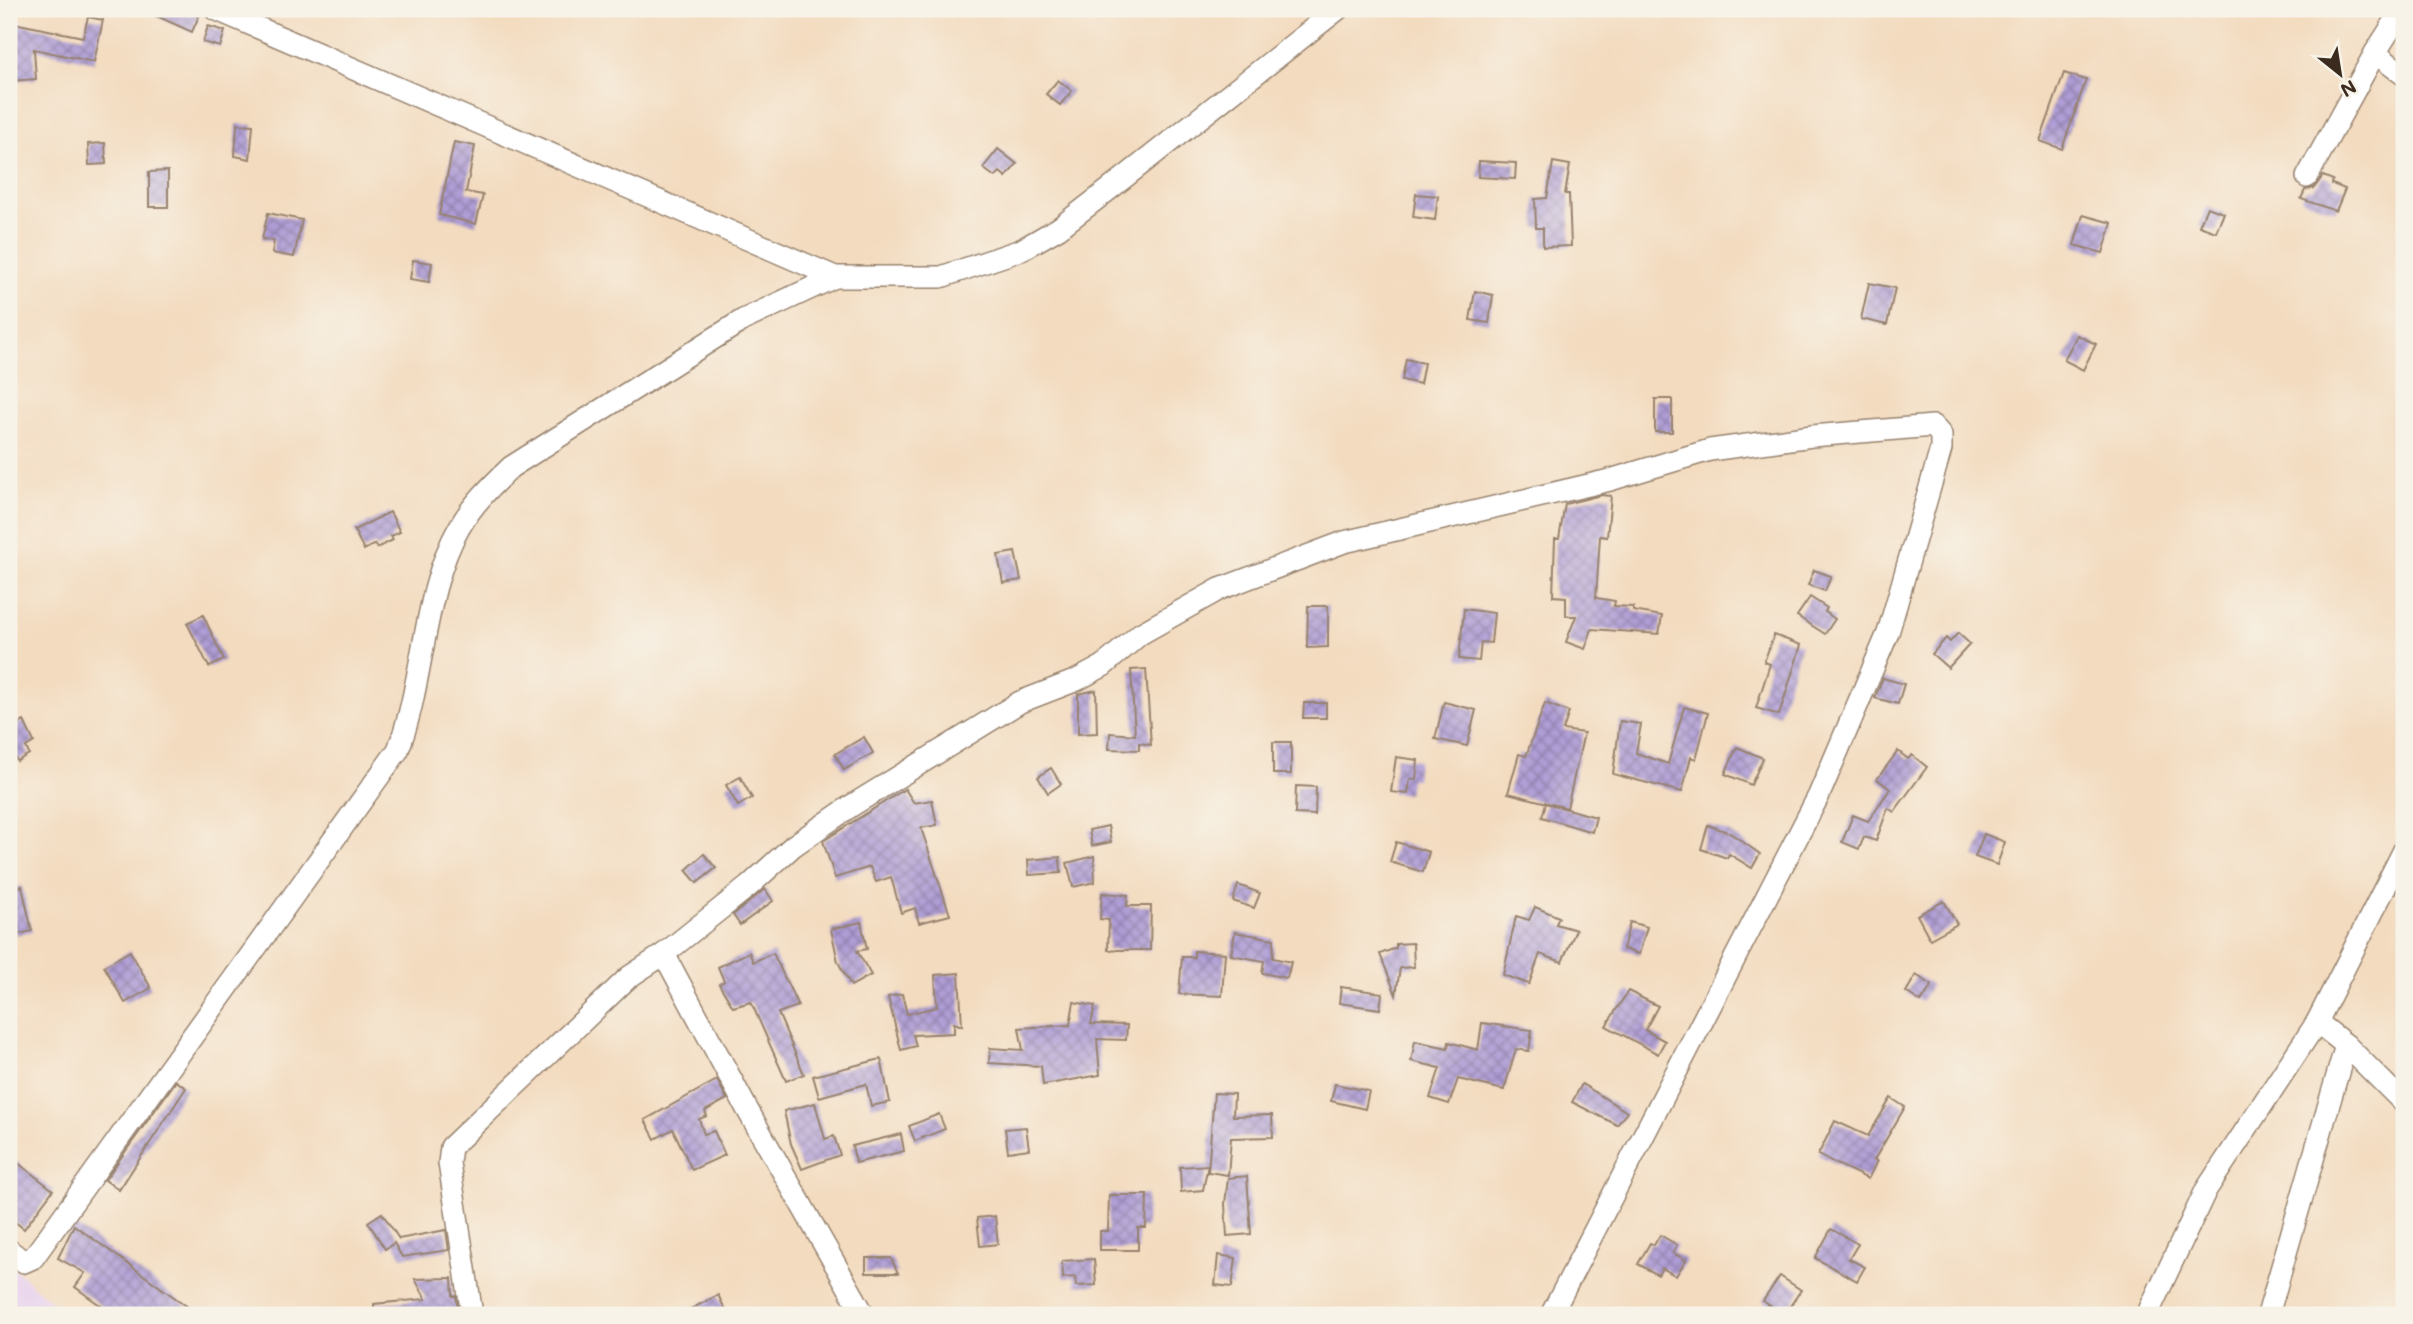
<svg xmlns="http://www.w3.org/2000/svg" width="2413" height="1324" viewBox="0 0 2413 1324" font-family="Mali,sans-serif">
<style>
.built{fill:#e8d2ee}
.building{fill:url(#building-cross-hatch)}
.lines{fill:none;stroke-linecap:round;stroke-linejoin:round}
.minor-casing{stroke:#97826e;stroke-width:24}
.minor{stroke:#fff;stroke-width:21}
</style>
<defs>
<pattern id="building-cross-hatch" width="8" height="8" patternUnits="userSpaceOnUse" patternTransform="scale(1.75)"><rect width="8" height="8" fill="#af9dd5"/><path d="M0 0l8 8M0 8l8-8" fill="none" stroke="#9080ac"/></pattern>
</defs>
<rect width="100%" height="100%" fill="#f7f3e8"/>
<filter id="ink" filterUnits="userSpaceOnUse"><feTurbulence type="fractalNoise" baseFrequency=".0143" numOctaves="2"/><feDisplacementMap in="SourceGraphic" scale="14" xChannelSelector="R" yChannelSelector="G"/><feConvolveMatrix kernelMatrix="1 2 1 2 8 2 1 2 1" color-interpolation-filters="sRGB"/></filter>
<filter id="wash" filterUnits="userSpaceOnUse"><feTurbulence type="fractalNoise" baseFrequency=".00686" numOctaves="4" result="noise"/><feDisplacementMap in="SourceGraphic" scale="28" xChannelSelector="R" yChannelSelector="G"/><feGaussianBlur stdDeviation="1.57" result="paint"/><feColorMatrix in="noise" values="0 0 0 0 0 0 0 0 0 0 0 0 0 0 0 0 0 1.4 0 .05"/><feComposite in="paint" operator="in"/></filter>
<g filter="url(#wash)">
<rect width="100%" height="100%" fill="#f3dbbf"/>
<!-- built -->
<polygon class="built" points="9,1264 66,1315 9,1315"/>
<g id="blocks">
<!-- building -->
<g class="building">
<polygon points="141,9 183,9 199,16 192,32"/>
<polygon points="88,17 103,20 94,62 34,49 36,79 11,81 9,22 83,37"/>
<polygon points="208,26 225,31 220,47 203,42"/>
<polygon points="2064,73 2086,80 2062,149 2040,141"/>
<polygon points="1058,80 1072,91 1060,105 1046,94"/>
<polygon points="237,124 253,125 250,159 235,156"/>
<polygon points="454,142 475,146 466,192 483,195 476,224 439,215"/>
<polygon points="105,143 106,164 89,165 88,144"/>
<polygon points="998,149 1017,164 1006,177 1000,172 995,177 983,168"/>
<polygon points="1479,161 1516,163 1515,179 1478,177"/>
<polygon points="1553,162 1570,165 1565,194 1569,194 1571,246 1543,247 1543,228 1536,228 1535,199 1547,198"/>
<polygon points="168,171 168,207 149,207 149,172"/>
<polygon points="2323,176 2333,180 2332,184 2345,189 2336,211 2301,199 2305,190 2314,188"/>
<polygon points="1416,194 1438,196 1435,220 1413,217"/>
<polygon points="2207,207 2224,213 2216,232 2199,226"/>
<polygon points="268,213 302,220 294,257 272,253 274,241 262,239"/>
<polygon points="2083,215 2112,223 2103,253 2074,245"/>
<polygon points="413,260 432,263 429,282 410,279"/>
<polygon points="1869,283 1895,288 1887,325 1861,319"/>
<polygon points="1475,291 1493,295 1489,323 1470,320"/>
<polygon points="2077,335 2096,344 2083,370 2064,360"/>
<polygon points="1406,359 1424,363 1420,384 1402,380"/>
<rect x="1655" y="399" width="17" height="33"/>
<polygon points="1601,495 1611,496 1607,537 1600,536 1596,598 1615,601 1614,606 1633,607 1633,611 1662,616 1659,634 1592,629 1585,649 1566,642 1576,616 1566,616 1566,597 1553,596 1555,539 1559,539 1565,504"/>
<polygon points="390,512 400,532 391,536 393,540 377,548 375,544 364,550 354,530"/>
<polygon points="1015,552 1021,580 1003,583 998,555"/>
<polygon points="1814,570 1831,576 1825,591 1808,585"/>
<polygon points="1810,597 1827,608 1825,612 1835,619 1825,634 1797,616"/>
<polygon points="1308,606 1328,606 1328,647 1307,648"/>
<polygon points="1464,609 1494,613 1491,643 1481,642 1479,661 1459,659"/>
<polygon points="203,615 224,660 209,667 187,623"/>
<polygon points="1958,633 1970,644 1948,668 1932,654 1946,638 1950,642"/>
<polygon points="1774,635 1801,645 1779,715 1756,708 1770,664 1764,662"/>
<polygon points="1146,669 1151,745 1139,743 1139,750 1109,749 1110,733 1135,735 1131,670"/>
<polygon points="1883,678 1904,684 1898,704 1875,698"/>
<polygon points="1096,690 1097,733 1078,734 1078,694"/>
<polygon points="1444,702 1476,710 1467,746 1435,739"/>
<polygon points="1304,703 1326,703 1326,718 1303,718"/>
<polygon points="1545,703 1569,712 1563,730 1584,733 1567,808 1508,793 1519,754 1526,756"/>
<polygon points="1684,707 1708,713 1696,759 1691,757 1682,792 1613,774 1620,721 1641,724 1636,753 1668,764"/>
<polygon points="24,721 34,742 26,747 29,754 17,761 9,746 9,729"/>
<polygon points="864,737 873,753 844,770 835,754"/>
<rect x="1273" y="742" width="18" height="32"/>
<polygon points="1737,747 1763,758 1751,785 1725,774"/>
<polygon points="1898,751 1908,759 1912,755 1927,767 1894,812 1888,808 1876,841 1864,837 1859,849 1842,842 1853,815 1868,821 1890,789 1877,779"/>
<polygon points="1396,757 1418,760 1416,779 1410,779 1408,794 1391,792"/>
<polygon points="1051,768 1061,784 1048,793 1038,777"/>
<polygon points="740,777 752,798 738,806 726,785"/>
<polygon points="1296,786 1316,787 1315,815 1295,814"/>
<polygon points="905,789 914,803 932,800 937,825 921,828 950,915 919,923 915,908 901,913 891,877 876,882 870,867 835,878 823,841"/>
<polygon points="1546,803 1596,817 1592,832 1542,817"/>
<polygon points="1708,825 1730,833 1760,854 1752,868 1729,854 1727,858 1701,849"/>
<polygon points="1108,826 1111,842 1092,846 1089,830"/>
<polygon points="1984,834 2005,842 1997,865 1975,857"/>
<polygon points="1396,842 1429,852 1423,872 1390,862"/>
<polygon points="704,854 716,868 697,883 686,870"/>
<polygon points="1094,856 1095,882 1073,887 1067,863"/>
<polygon points="1060,857 1061,873 1029,875 1028,860"/>
<polygon points="1238,885 1260,893 1254,908 1233,901"/>
<polygon points="22,886 32,931 15,935 9,889"/>
<polygon points="765,889 773,901 740,925 733,915"/>
<polygon points="1102,893 1128,895 1127,906 1151,906 1150,950 1108,950 1109,920 1100,919"/>
<polygon points="1944,901 1957,924 1930,939 1917,915"/>
<polygon points="1535,907 1559,917 1556,924 1576,930 1562,962 1540,954 1529,984 1503,975 1516,916 1529,920"/>
<polygon points="861,922 867,949 857,951 871,975 851,986 838,962 831,929"/>
<polygon points="1630,922 1647,927 1639,954 1623,949"/>
<polygon points="1235,932 1274,939 1273,958 1291,962 1287,978 1262,973 1264,961 1231,955"/>
<polygon points="1413,943 1414,967 1400,968 1396,995 1380,954 1396,948 1396,944"/>
<polygon points="130,951 151,988 125,1003 104,966"/>
<polygon points="1194,951 1225,953 1222,996 1179,994 1182,957 1194,957"/>
<polygon points="749,952 753,962 773,953 798,1006 778,1013 804,1074 786,1081 751,1002 733,1007 719,984 724,981 718,967"/>
<polygon points="959,973 962,1026 954,1023 954,1033 913,1035 916,1046 901,1050 888,997 902,994 907,1014 937,1007 935,975"/>
<polygon points="1916,975 1932,985 1921,1002 1906,992"/>
<polygon points="1341,987 1382,993 1380,1009 1339,1003"/>
<polygon points="1628,991 1658,1006 1645,1030 1665,1041 1658,1054 1606,1026"/>
<polygon points="1074,1002 1095,1006 1091,1024 1127,1025 1126,1040 1097,1039 1100,1075 1043,1085 1041,1066 989,1063 990,1048 1023,1050 1019,1028 1070,1025"/>
<polygon points="1482,1023 1532,1030 1529,1051 1516,1049 1504,1090 1458,1079 1449,1104 1430,1098 1440,1068 1411,1061 1415,1041 1448,1048 1449,1042 1478,1050"/>
<polygon points="881,1059 890,1102 871,1106 866,1084 819,1097 813,1076"/>
<polygon points="717,1080 727,1099 705,1111 707,1116 699,1119 704,1134 714,1131 725,1155 692,1170 673,1129 655,1139 645,1120"/>
<polygon points="176,1081 186,1088 119,1190 105,1180"/>
<polygon points="1335,1084 1369,1091 1365,1109 1331,1101"/>
<polygon points="1582,1084 1627,1112 1617,1125 1572,1102"/>
<polygon points="1214,1093 1234,1094 1233,1116 1272,1115 1273,1137 1231,1138 1228,1175 1208,1172"/>
<polygon points="1891,1098 1905,1107 1874,1160 1877,1161 1868,1179 1818,1155 1835,1121 1868,1136"/>
<polygon points="815,1103 825,1139 834,1136 840,1155 802,1169 791,1144 784,1111"/>
<polygon points="939,1114 945,1129 915,1141 909,1126"/>
<polygon points="1026,1127 1029,1149 1008,1152 1005,1129"/>
<polygon points="901,1134 904,1151 856,1163 852,1146"/>
<polygon points="9,1156 53,1190 24,1229 9,1217"/>
<polygon points="1208,1165 1203,1190 1181,1192 1180,1167"/>
<polygon points="1247,1176 1251,1234 1227,1236 1225,1204 1228,1178"/>
<polygon points="1109,1195 1147,1195 1146,1228 1138,1228 1138,1250 1100,1250 1100,1231 1108,1231"/>
<polygon points="382,1213 399,1239 446,1230 449,1250 402,1257 394,1243 385,1249 368,1222"/>
<polygon points="995,1216 998,1244 980,1246 977,1218"/>
<polygon points="74,1225 199,1315 114,1315 75,1287 85,1273 58,1258"/>
<polygon points="1831,1229 1858,1244 1849,1259 1865,1267 1857,1281 1815,1258"/>
<polygon points="1660,1235 1677,1245 1673,1253 1686,1260 1676,1276 1662,1268 1658,1275 1638,1264 1650,1243 1654,1245"/>
<polygon points="1218,1255 1236,1258 1232,1287 1215,1285"/>
<polygon points="866,1258 891,1258 898,1273 866,1273"/>
<polygon points="1094,1259 1096,1285 1076,1286 1075,1277 1063,1278 1062,1261"/>
<polygon points="1780,1276 1801,1290 1784,1315 1763,1301"/>
<polygon points="452,1278 453,1296 456,1296 459,1315 374,1315 374,1304 426,1299 415,1279"/>
<polygon points="718,1295 728,1315 679,1315"/>
</g>
</g>
</g>
<g filter="url(#ink)">
<use href="#blocks" fill-opacity="0" stroke="#97826e" stroke-width="2"/>
<g class="lines">
<!-- minor casing -->
<g class="minor-casing">
<g id="minor">
<polyline points="215,9 835,277 941,277 1021,250 1059,228 1111,188 1338,9"/>
<polyline points="2403,9 2375,53 2404,75"/>
<polyline points="2307,177 2375,53"/>
<polyline points="2317,1022 2346,1045 2404,1103"/>
<path d="M9,1250l15,12 9,-4 365,-508c26,-67 25,-160 61,-222 13,-23 32,-42 52,-61l232,-147 92,-43"/>
<polyline points="472,1315 449,1163 451,1147 629,977 664,954"/>
<polyline points="864,1315 747,1109 664,954 749,886 793,846 851,806 1020,702 1077,680 1103,666 1140,634 1220,589 1344,542 1610,480 1710,450 1812,436 1933,426 1941,435 1941,449 1888,633 1819,795 1551,1315"/>
<polyline points="2147,1315 2206,1190 2317,1022 2404,850"/>
<polyline points="2268,1315 2346,1045"/>
</g>
</g>
<!-- minor -->
<use href="#minor" class="minor"/>
</g>
</g>
<!-- margin -->
<rect width="2413" height="1324" fill="none" stroke="#f7f3e8" stroke-width="35"/>
<!-- north arrow -->
<g transform="translate(2340 74) rotate(150)" stroke="#f7f3e8" stroke-width="5" paint-order="stroke">
<path d="M0-5L12 26L0 18L-12 26Z" fill="#3b2a1e"/>
<text y="-10" font-size="19" font-weight="bold" text-anchor="middle" fill="#3b2a1e">N</text>
</g>
</svg>
